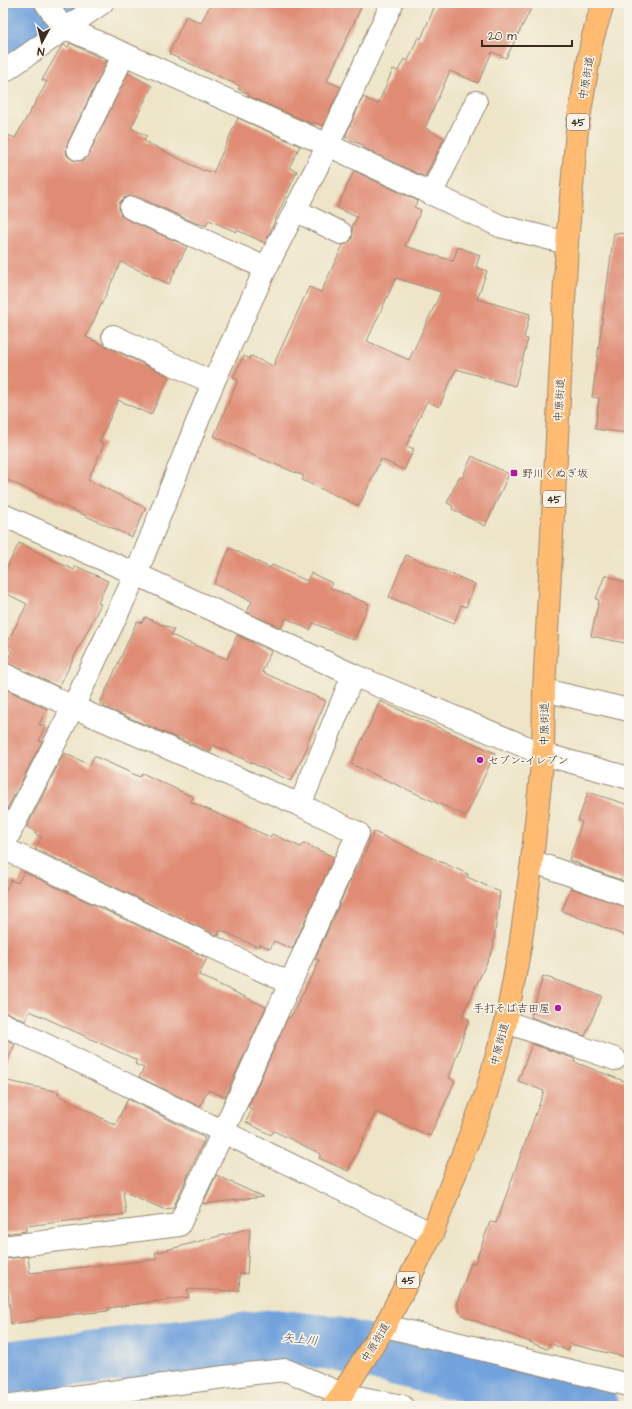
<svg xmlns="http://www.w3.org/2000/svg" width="632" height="1409" viewBox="0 0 632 1409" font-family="'Architects Daughter','Klee One',sans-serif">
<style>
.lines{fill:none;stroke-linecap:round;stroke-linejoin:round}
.river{stroke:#71a2dc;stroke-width:54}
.building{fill:#e08c74;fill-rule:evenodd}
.minor-casing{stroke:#948873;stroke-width:24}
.major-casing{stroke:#948873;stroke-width:24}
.minor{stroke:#fff;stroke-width:22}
.major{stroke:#ffbb71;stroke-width:22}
.poi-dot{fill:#b5179e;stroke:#f7f3e8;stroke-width:1.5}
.labels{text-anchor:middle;stroke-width:3.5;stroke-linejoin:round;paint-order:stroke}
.shield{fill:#f7f3e8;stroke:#73665b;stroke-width:1}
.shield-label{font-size:10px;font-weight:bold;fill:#3b2a1e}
.street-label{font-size:11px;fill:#3b2a1e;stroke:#f7f3e8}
.poi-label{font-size:11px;fill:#3b2a1e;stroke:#f7f3e8;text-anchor:start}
.water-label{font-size:12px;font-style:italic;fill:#4e5460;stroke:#f7f3e8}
</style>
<rect width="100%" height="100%" fill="#f7f3e8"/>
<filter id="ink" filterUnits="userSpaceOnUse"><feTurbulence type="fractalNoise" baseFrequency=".025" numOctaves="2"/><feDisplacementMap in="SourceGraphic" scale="8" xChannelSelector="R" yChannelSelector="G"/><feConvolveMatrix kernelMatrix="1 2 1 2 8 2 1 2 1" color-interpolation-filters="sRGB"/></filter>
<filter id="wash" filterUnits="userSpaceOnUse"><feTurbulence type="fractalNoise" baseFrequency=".012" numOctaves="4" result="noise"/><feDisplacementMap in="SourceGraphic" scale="16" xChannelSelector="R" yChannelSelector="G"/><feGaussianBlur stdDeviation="0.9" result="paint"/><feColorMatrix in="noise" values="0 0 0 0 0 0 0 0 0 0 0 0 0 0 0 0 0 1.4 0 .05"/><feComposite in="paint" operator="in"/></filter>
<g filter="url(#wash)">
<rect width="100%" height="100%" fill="#eee5c8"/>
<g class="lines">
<!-- river -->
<g class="river">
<polyline points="3,37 52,3"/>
<polyline points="3,1368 274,1336 332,1343 591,1406"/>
</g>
</g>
<g id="blocks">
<!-- building -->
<g class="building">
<polygon points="211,3 363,3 327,81 341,87 323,126 314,122 313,124 310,123 248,96 249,94 238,89 240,86 169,54 186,16 201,23"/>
<polygon points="436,3 534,3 506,58 492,52 478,83 450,71 425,128 444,138 425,177 364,148 365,146 345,137 363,97 378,104 393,69 398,71 404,59 408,61 418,37 421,39"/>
<polygon points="70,43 107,61 67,144 66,150 67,156 73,160 79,161 85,160 89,154 128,73 152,86 131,128 147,136 144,141 204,171 205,170 213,173 238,118 300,146 289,168 297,171 265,243 237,230 236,232 209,220 206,226 198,223 198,224 136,196 129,196 124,198 119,203 119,210 121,216 126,219 187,246 169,284 121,262 86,337 169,376 151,415 118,400 99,442 104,444 88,480 146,508 132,537 3,478 3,133 15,138 47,82 42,80 61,47 64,45 68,47"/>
<path d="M354,171l64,30 -4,6 7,3 -16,36 48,15 5,-14 22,8 -4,12 11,4 -10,28 53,15 -6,24 4,1 -13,47 -59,-17 -17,38 -12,-6 -21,45 8,3 -10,21 -23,-11 -22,47 -57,-26 2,-4 -52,-21 -38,-19 24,-56 -5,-3 11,-21 5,3 2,-3 22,10 36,-79 12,5 22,-47 5,-2 4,-4 1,-6 -1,-6 5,-10 -20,-9zM396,278l45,14 -32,68 -42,-19z"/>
<polygon points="614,233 629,234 629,433 595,429 599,398 592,397"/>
<polygon points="472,456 509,474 485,526 452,509 453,506 447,503 459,477 462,478"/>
<polygon points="19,543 74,570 76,566 108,581 98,603 101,604 59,687 6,662 12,651 5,647 27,604 3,592 3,575"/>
<polygon points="230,548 270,568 272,565 307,581 311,573 332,583 330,588 369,604 354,640 313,623 310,630 286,618 281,628 247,612 252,601 214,584"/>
<polygon points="406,555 475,584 466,607 461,605 454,624 389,597"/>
<polygon points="605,575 629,584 629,644 591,636 599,600 596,599"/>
<polygon points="145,617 174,630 171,635 227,659 237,635 271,651 262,672 326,701 306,745 308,746 291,781 213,745 210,752 104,707 104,705 100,704 137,621 142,623"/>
<polygon points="3,688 47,709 39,724 45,726 39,741 42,742 4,815 3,815"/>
<polygon points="380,701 495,753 466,816 351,764"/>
<polygon points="64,753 90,765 94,756 140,777 142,773 193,797 191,802 270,837 272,834 301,847 303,843 334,857 292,949 274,941 270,949 260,944 258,947 220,930 218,936 35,849 42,837 35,834 36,832 27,827"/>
<polygon points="588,792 629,805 629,883 580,865 580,864 569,860 582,822 578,821"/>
<polygon points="374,832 468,874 467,877 500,892 493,949 462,1016 469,1019 449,1078 455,1081 430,1136 376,1112 348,1171 319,1158 321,1154 274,1131 271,1135 246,1122 252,1109 248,1107 288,1017 290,1018 317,966 316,966 319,960 315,959 356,867 358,868"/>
<polygon points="24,872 207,958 199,975 266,1007 225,1097 208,1090 200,1107 139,1077 144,1068 135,1064 137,1060 30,1011 25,1021 8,1013 3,1012 3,896 11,880 18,883"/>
<polygon points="571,888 629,908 629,937 562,911"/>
<polygon points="543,976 602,996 585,1036 531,1017"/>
<polygon points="3,1038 15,1044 3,1070"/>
<polygon points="532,1044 575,1059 574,1062 629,1083 629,1358 570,1344 568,1351 550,1343 547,1349 464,1316 460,1312 458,1307 458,1300 471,1263 475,1263 490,1222 496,1223 544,1091 518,1081"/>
<polygon points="3,1080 59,1092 58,1095 115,1125 128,1099 205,1138 173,1208 163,1209 123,1191 126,1214 26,1226 26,1231 3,1234"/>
<polygon points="216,1175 263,1197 203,1204"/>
<polygon points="250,1228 247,1274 240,1273 239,1291 187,1289 189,1297 108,1308 108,1311 36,1318 37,1320 11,1324 5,1259 28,1256 30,1273 103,1265 104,1266 157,1259 155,1253"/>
</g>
</g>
</g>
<g filter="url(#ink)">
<use href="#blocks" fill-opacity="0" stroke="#948873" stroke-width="1"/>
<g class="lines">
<!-- minor casing -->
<g class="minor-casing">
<g id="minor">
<polyline points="46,3 58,21 66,28 328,145 500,226 567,243"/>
<polyline points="3,72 102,3"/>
<polyline points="78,149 124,54"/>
<polyline points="431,194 476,102"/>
<polyline points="131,208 266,268"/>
<polyline points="295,210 341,233"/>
<polyline points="113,336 213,383"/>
<polyline points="3,515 136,574 353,675 543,754 629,778"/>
<polyline points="3,674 73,707 300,805"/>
<polyline points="544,690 629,710"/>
<polyline points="3,846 73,707 136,574 213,383 266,268 328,145 392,3"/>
<polyline points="3,848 289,983"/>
<polyline points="532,861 629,896"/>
<polyline points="506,1022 615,1059"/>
<polyline points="3,1024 432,1234"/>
<polyline points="3,1247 179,1225 223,1132 358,833 300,805 353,675"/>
<polyline points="385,1326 629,1385"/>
<polyline points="5,1406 247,1374 286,1370 342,1394 402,1406"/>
</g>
</g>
<!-- major casing -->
<g class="major-casing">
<polyline id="major" points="333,1406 342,1394 385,1326 432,1234 486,1094 506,1022 520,947 532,861 543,754 544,690 567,243 577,130 592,40 603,3"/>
</g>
<!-- minor -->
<use href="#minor" class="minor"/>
<!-- major -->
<use href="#major" class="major"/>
</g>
</g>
<!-- markers -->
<g class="poi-dot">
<rect x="510" y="469" width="8" height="8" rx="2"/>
<circle cx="480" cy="760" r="4"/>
<circle cx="558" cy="1008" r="4"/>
</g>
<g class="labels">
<!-- shield labels -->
<g class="shield">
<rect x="567" y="114" width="22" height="16" rx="3"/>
<rect x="543" y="491" width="22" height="16" rx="3"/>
<rect x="397" y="1272" width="22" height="16" rx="3"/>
</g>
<g class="shield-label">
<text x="578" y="126">45</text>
<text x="554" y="503">45</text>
<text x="408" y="1284">45</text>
</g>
<!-- street labels -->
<g class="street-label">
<text transform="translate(586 78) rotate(-80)" y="4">中原街道</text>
<text transform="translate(559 400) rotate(-87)" y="4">中原街道</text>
<text transform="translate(544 724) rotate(-90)" y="4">中原街道</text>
<text transform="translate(499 1044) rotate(-75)" y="4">中原街道</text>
<text transform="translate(375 1342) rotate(-59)" y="4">中原街道</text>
</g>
<!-- poi labels -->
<g class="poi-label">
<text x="522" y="477">野川くぬぎ坂</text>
<text x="488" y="764">セブン-イレブン</text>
<text x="550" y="1012" text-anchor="end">手打そば吉田屋</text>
</g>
<!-- water labels -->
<g class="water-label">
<text transform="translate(300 1339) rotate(7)" y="4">矢上川</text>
</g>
</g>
<!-- margin -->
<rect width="632" height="1409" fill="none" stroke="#f7f3e8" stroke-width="16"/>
<!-- north arrow -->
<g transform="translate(42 42) rotate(187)" stroke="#f7f3e8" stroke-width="3" paint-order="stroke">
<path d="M0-3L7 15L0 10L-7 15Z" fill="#3b2a1e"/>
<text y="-6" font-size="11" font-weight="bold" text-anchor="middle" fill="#3b2a1e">N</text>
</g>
<!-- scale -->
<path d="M482 40v6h90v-6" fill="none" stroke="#3b2a1e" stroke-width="2"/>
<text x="488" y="40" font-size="12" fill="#3b2a1e" stroke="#f7f3e8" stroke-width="3" paint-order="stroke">20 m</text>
</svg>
